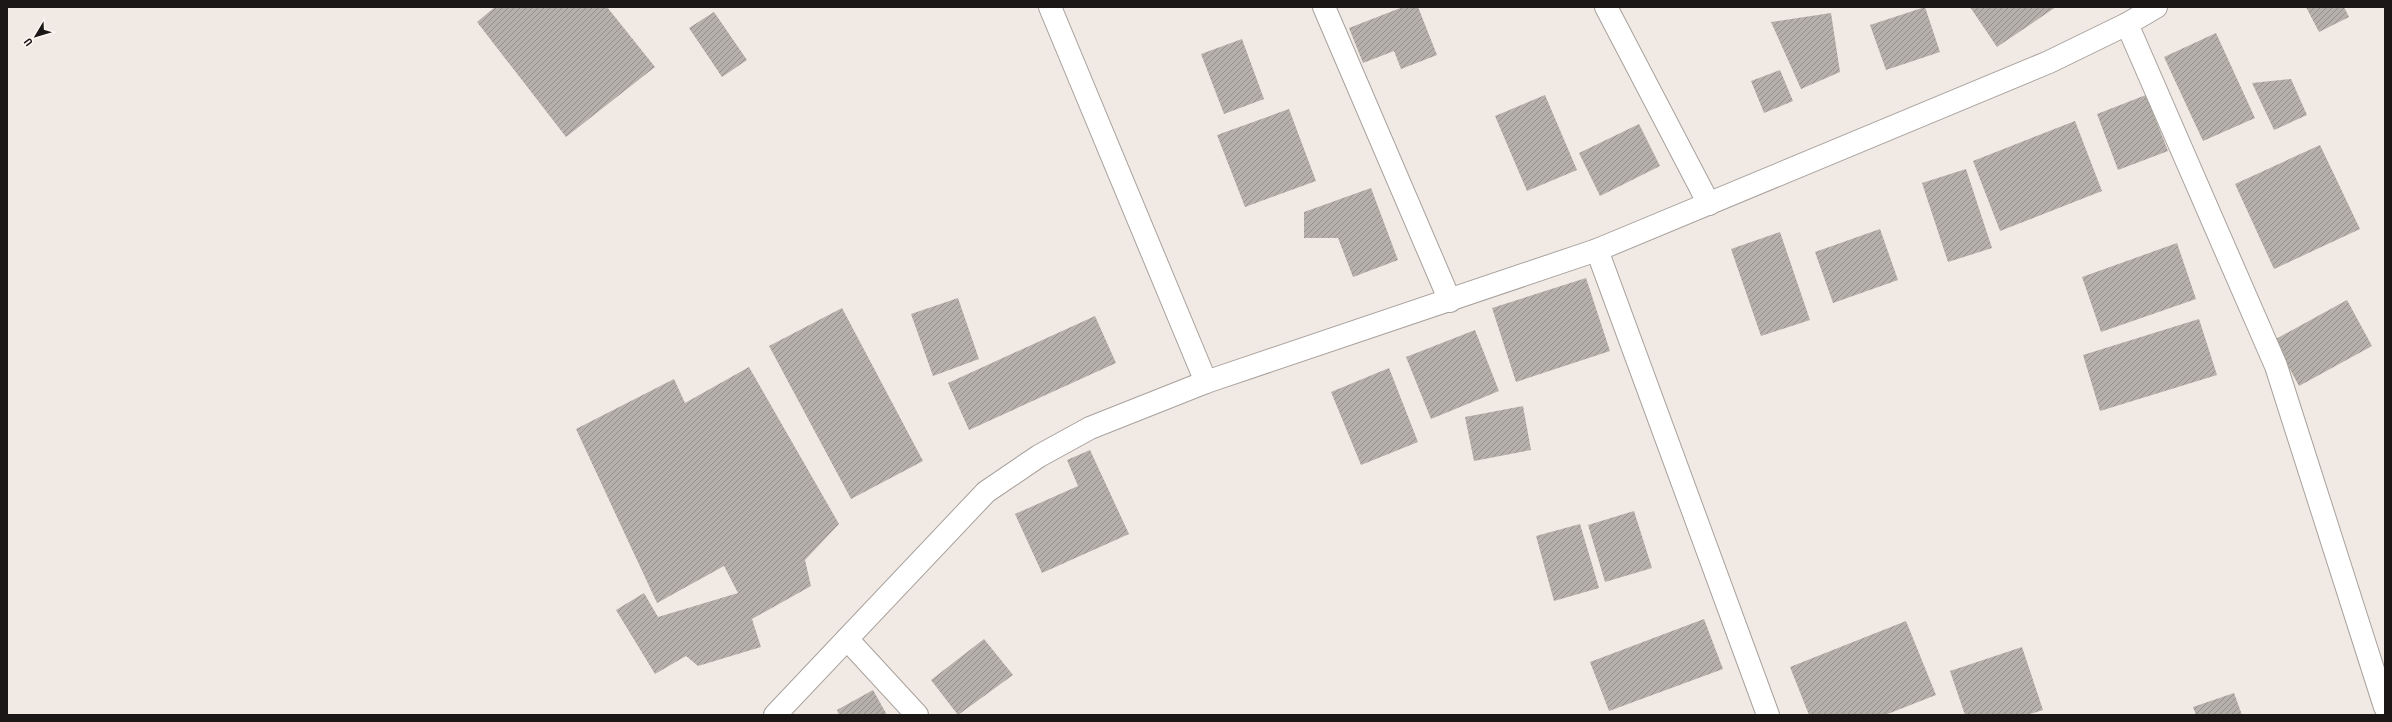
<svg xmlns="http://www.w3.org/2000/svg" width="2392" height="722" viewBox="0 0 2392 722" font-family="'Roboto Condensed',sans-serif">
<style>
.building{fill:url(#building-hatch)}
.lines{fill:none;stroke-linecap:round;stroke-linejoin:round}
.minor-casing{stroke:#a8a19c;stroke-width:24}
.secondary-casing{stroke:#a8a19c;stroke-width:24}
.minor{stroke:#fff;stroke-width:22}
.secondary{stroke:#fff;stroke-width:22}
</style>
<defs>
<pattern id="building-hatch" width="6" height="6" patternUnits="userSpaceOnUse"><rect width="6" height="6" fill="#b6b0aa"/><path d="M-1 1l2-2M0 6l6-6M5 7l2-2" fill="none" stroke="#938e89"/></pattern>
</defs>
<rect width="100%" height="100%" fill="#f1e9e4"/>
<!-- building -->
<g class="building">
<polygon points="495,7 607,7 655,67 566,137 477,22"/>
<polygon points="1403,7 1418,7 1437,55 1401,69 1394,51 1363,63 1349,28"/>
<polygon points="1925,7 1940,52 1886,70 1870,25"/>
<polygon points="1970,7 2056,7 1997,47"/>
<polygon points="2306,7 2344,7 2349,17 2319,32"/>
<polygon points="714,12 747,60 722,77 689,28"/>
<polygon points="1831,13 1840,72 1801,89 1771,22"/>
<polygon points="2216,33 2255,118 2203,141 2164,57"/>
<polygon points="1242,39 1264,99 1224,114 1201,54"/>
<polygon points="1780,70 1793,101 1764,113 1751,81"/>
<polygon points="2291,79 2307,115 2274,130 2252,83"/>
<polygon points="1545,95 1577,170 1527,191 1495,116"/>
<polygon points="2146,95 2168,151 2118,170 2097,114"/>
<polygon points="1289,109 1316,181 1245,207 1217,135"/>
<polygon points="2075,121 2102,191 2000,231 1973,161"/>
<polygon points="1639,124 1660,166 1600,196 1579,153"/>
<polygon points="2320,145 2360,229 2274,269 2235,184"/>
<polygon points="1966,169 1992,248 1948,262 1922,183"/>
<polygon points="1371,188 1398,260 1353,277 1338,238 1304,238 1304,212"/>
<polygon points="1880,229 1898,280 1833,303 1815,252"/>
<polygon points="1780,232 1810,320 1761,336 1731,249"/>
<polygon points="2177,243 2196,299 2101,332 2082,277"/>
<polygon points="1586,278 1610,351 1516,382 1492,308"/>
<polygon points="958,298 979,359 933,376 911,314"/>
<polygon points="2347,300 2372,346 2299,386 2274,340"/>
<polygon points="842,308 923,461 851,499 769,346"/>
<polygon points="1095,316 1116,363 969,430 948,383"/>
<polygon points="2199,319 2217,375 2100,411 2083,355"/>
<polygon points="1475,330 1499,391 1431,419 1406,357"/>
<polygon points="749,367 839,524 805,560 811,586 752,619 761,647 698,666 686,656 655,674 616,610 644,593 658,617 738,593 724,566 657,603 576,429 674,379 685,403"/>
<polygon points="1389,368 1418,442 1361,465 1331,392"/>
<polygon points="1523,406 1531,450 1474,461 1465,417"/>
<polygon points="1090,450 1129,534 1042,573 1015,514 1078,486 1067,460"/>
<polygon points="1634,511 1652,568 1605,582 1588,525"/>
<polygon points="1580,524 1599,588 1554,601 1536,536"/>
<polygon points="1704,619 1723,669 1609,711 1590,662"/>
<polygon points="1906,621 1936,695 1885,715 1809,715 1790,667"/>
<polygon points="984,639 1013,675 958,715 931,680"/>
<polygon points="2022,647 2043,710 2027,715 1965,715 1950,671"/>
<polygon points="873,690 887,715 839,715 837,710"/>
<polygon points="2234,693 2242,715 2196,715 2193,707"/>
</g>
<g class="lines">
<!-- minor casing -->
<g class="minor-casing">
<g id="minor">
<polyline points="1050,7 1206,382"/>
<polyline points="1324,7 1450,301"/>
<polyline points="1606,7 1709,204"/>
<polyline points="2127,24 2276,366 2385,707"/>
<polyline points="1597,250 1768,715"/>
<polyline points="847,639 917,715"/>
</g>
</g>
<!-- secondary casing -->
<g class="secondary-casing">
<polyline id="secondary" points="775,715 986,492 1039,456 1090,428 1206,382 1597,250 2049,62 2127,24 2156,7"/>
</g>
<!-- minor -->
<use href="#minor" class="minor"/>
<!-- secondary -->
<use href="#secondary" class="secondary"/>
</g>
<!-- border -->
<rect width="2392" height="722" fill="none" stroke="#1a1716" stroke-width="16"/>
<!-- north arrow -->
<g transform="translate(36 36) rotate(232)" stroke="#fef6f1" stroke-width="3" paint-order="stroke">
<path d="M0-3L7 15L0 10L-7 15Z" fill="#1a1716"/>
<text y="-6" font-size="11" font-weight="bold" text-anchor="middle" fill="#1a1716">U</text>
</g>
</svg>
